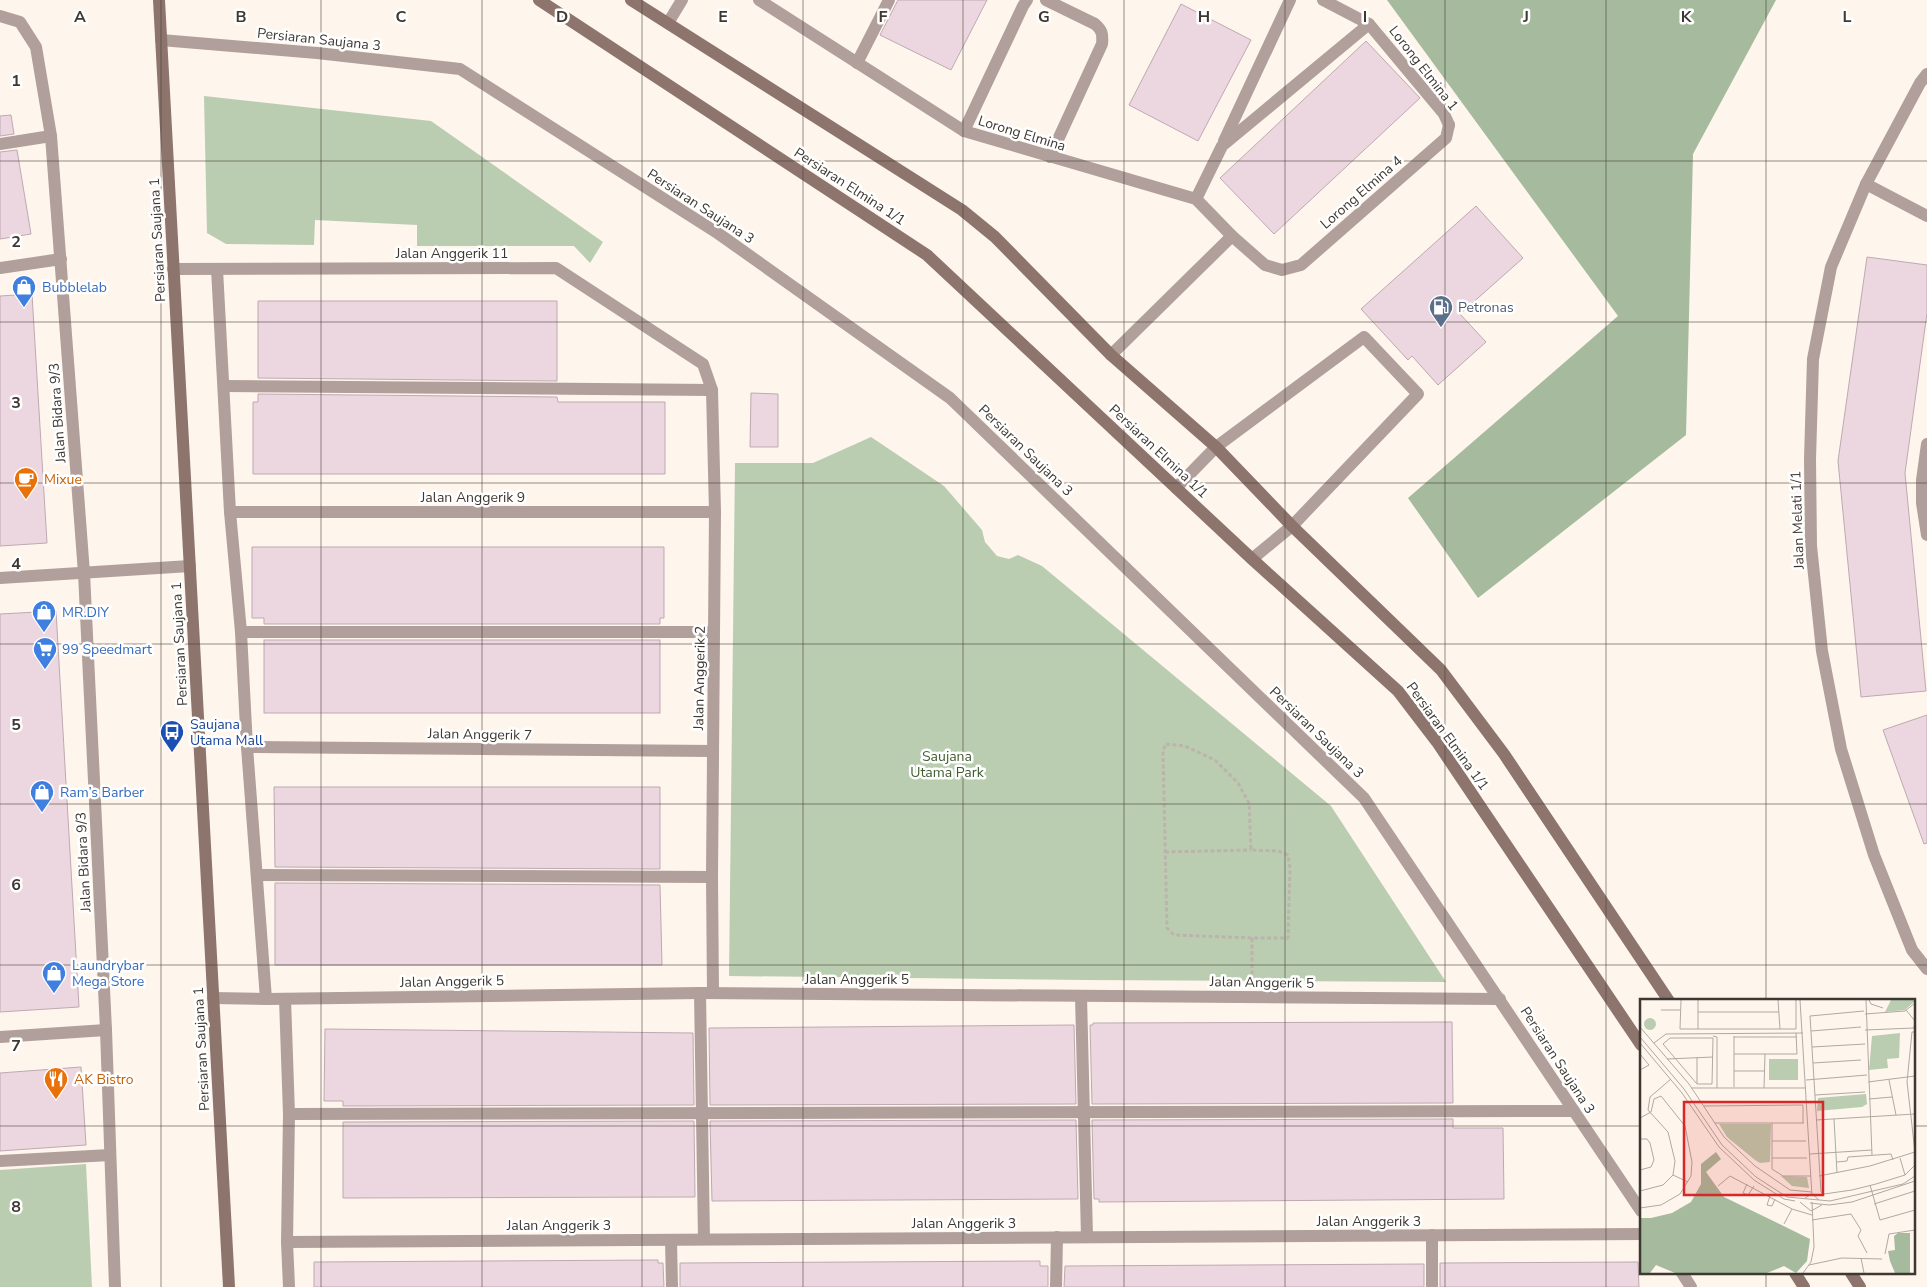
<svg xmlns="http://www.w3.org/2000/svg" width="1927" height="1287" viewBox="0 0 1927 1287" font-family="'Nunito Sans',sans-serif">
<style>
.green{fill:#bacdb1}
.forest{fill:#a6ba9d}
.building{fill:#ecd7e0;stroke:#bea9b3}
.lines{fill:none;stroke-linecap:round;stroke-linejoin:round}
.path{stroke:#bcb4ac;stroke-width:3;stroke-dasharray:4 2.5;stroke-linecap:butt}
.lane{stroke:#b09f9a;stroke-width:12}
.street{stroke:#b09f9a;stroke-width:12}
.secondary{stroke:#8d756e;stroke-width:12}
.grid{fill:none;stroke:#3e3832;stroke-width:1;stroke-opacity:0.55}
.labels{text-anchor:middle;stroke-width:5;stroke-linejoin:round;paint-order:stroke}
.street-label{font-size:14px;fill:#3e3832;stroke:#fff}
.shop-label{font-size:14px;fill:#366cbe;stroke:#fff;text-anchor:start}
.service-label{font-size:14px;fill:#4e5e75;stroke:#fff;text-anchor:start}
.food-label{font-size:14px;fill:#c56008;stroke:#fff;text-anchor:start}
.transit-label{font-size:14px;fill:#164399;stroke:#fff;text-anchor:start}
.park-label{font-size:14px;fill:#405d31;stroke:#fff}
.inset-road{fill:none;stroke:#b1a9a2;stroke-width:1}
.view{fill:#d62828;fill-opacity:0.15;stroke:#d62828;stroke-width:2.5}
.inset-edge{fill:none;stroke:#3e3832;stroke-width:2.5}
.grid-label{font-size:16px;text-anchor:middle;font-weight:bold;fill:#3e3832;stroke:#fff;stroke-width:5;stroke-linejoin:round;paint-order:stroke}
</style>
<rect width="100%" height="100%" fill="#fef5ec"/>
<!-- green -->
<g class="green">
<polygon points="204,96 431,121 603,242 590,263 574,246 417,246 417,225 315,220 314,245 226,244 207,233"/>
<polygon points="871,437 944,486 982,530 985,542 997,556 1009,559 1018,555 1042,566 1331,806 1446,982 1086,980 729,976 735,463 813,463"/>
<polygon points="86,1164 92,1287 0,1287 0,1170"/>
</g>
<!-- forest -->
<polygon class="forest" points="1387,0 1776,0 1693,154 1686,435 1478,598 1408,498 1618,316"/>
<!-- building -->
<g class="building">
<polygon points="898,0 987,0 951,70 880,35"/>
<polygon points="1181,4 1251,40 1198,141 1129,105"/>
<polygon points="1366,41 1420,98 1274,234 1220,178"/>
<polygon points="11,115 14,134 0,136 0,116"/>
<polygon points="17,150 31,234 0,239 0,152"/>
<polygon points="1476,206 1523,258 1460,314 1486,342 1438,385 1412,356 1408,360 1361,309"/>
<polygon points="1867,257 1927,265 1927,313 1905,473 1926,691 1861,697 1838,461"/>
<polygon points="32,294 47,543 0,546 0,296"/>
<polygon points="258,301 557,301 557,381 258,378"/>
<polygon points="751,393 778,394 778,447 750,447"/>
<polygon points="258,394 557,397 558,402 665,402 665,474 253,474 253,402 258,402"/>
<polygon points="252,547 664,547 664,618 660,618 660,624 264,624 264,618 252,618"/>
<polygon points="56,611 79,1007 0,1012 0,614"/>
<rect x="264" y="640" width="396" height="73"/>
<polygon points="1927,715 1927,843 1924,844 1883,730"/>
<polygon points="274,787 660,787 660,869 275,867"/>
<polygon points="275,883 660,885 662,965 275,965"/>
<polygon points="1452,1022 1453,1103 1092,1104 1090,1025 1093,1025 1093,1023"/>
<polygon points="1074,1025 1076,1104 710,1105 709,1028"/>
<polygon points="325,1029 693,1033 694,1105 343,1106 343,1101 324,1101"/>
<polygon points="81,1067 86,1145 0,1151 0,1073"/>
<polygon points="1453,1119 1453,1128 1503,1128 1504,1199 1099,1202 1099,1199 1094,1199 1092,1120"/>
<polygon points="1076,1120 1078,1199 712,1201 710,1121"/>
<polygon points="694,1121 695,1197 343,1198 343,1122"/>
<polygon points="658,1260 658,1263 663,1263 664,1287 314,1287 314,1262"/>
<polygon points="1040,1261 1040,1266 1048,1266 1048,1287 680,1287 680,1263"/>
<polygon points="1638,1262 1639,1287 1440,1287 1440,1263"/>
<polygon points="1424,1264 1424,1287 1064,1287 1065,1266"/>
</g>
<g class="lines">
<!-- path -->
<g class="path">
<polygon points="1166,744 1185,746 1215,760 1238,783 1249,803 1251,850 1278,851 1288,855 1290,869 1288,938 1252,938 1174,935 1167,928 1163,750"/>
<polyline points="1165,852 1251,850"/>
<polyline points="1252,938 1252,979"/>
</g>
<!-- lane -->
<g class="lane">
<polyline points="1323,0 1369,24 1444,114 1449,125"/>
<polyline points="857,63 889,0"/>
<polyline points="1224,141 1290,0"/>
<polyline points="0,144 51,136"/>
<polyline points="1196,199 1222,146 1369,24"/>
<polyline points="217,269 230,512 241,632 247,747 266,999"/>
<polyline points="225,386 712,390"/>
<polyline points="1927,444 1922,480 1922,503 1927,535"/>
<polyline points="1176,488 1216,447 1364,337 1418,394 1292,526 1252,559"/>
<polyline points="241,632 714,632"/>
<polyline points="258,875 712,877"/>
<polyline points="700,993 704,1239"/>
<polyline points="1081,996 1087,1237"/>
<polyline points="289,1114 1574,1111"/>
<polyline points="0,1161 110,1155"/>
<polyline points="1432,1235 1432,1287"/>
<polyline points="671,1240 672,1287"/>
<polyline points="287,1242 289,1287"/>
<polyline points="1056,1287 1057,1237"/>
</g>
<!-- street -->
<g class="street">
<polyline points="759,0 964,131 1196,199 1232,236 1265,265 1282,270 1301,265 1446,138 1449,125"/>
<path d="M1046,0l49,24c7,6 8,10 7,20l-52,113"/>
<polyline points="0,16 20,22 36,47 51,136 84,573 106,1030 115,1287"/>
<polyline points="668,23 682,0"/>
<polyline points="161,40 317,53 460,69 719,234 950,398 1364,798 1641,1211"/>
<polyline points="1927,74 1920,83 1866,184 1831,267 1813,359 1810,459 1811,546 1822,651 1841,749 1874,855 1912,950 1927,969"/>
<polyline points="964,131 1023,6 1027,0"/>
<polyline points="1866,184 1927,216"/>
<polyline points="0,268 61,259"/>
<polyline points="173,269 556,268 703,364 712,390 715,512 712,877 713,993"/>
<polyline points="1111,355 1232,236"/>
<polyline points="230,512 715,512"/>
<polyline points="0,578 190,566"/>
<polyline points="247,747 713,751"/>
<polyline points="213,998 266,999 700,993 1500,999"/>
<polyline points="285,999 289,1114 287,1242 1641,1234"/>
<polyline points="0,1037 106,1030"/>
<polyline points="1682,1273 1691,1287"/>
</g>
<!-- secondary -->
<g class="secondary">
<polyline points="159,0 229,1287"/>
<polyline points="539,0 927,255 1252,559 1398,691 1437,742 1641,1045"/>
<polyline points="631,0 962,210 995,237 1111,355 1216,447 1292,526 1441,670 1504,754 1669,1001"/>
<polyline points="1795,1273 1804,1287"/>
<polyline points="1851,1273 1860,1287"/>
</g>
</g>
<!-- grid -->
<path class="grid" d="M161,0v1287M321,0v1287M482,0v1287M642,0v1287M803,0v1287M963,0v1287M1124,0v1287M1285,0v1287M1445,0v1287M1606,0v1287M1766,0v1001M0,161h1927M0,322h1927M0,483h1927M0,644h1927M0,804h1927M0,965h1927M0,1126h1641M1913,1126h14M1766,1273v14"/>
<!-- icons -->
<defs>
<g id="shop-pin" transform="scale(1.25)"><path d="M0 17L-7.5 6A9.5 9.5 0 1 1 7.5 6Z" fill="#3f7fe0" stroke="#fff"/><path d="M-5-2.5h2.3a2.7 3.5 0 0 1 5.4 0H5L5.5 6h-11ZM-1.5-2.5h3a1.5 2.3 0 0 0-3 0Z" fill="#fff"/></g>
<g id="fuel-pin" transform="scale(1.25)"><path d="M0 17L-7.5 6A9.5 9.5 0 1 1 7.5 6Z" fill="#5c6f8a" stroke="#fff"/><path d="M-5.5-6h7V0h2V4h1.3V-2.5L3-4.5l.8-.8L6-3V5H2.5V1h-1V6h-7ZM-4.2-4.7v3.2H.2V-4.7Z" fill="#fff"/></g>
<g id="cafe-pin" transform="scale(1.25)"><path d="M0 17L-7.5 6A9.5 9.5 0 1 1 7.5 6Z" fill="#e8710a" stroke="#fff"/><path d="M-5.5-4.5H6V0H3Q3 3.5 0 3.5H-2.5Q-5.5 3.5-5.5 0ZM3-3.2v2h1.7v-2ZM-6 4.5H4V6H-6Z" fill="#fff"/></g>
<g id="supermarket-pin" transform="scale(1.25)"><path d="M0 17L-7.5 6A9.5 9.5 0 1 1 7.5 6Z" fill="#3f7fe0" stroke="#fff"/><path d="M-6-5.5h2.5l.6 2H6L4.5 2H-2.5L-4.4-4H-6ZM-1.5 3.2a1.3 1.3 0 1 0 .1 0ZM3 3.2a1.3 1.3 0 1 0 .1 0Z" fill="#fff"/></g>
<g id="bus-pin" transform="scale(1.25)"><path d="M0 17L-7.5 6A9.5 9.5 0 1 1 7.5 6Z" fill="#1a4fb4" stroke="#fff"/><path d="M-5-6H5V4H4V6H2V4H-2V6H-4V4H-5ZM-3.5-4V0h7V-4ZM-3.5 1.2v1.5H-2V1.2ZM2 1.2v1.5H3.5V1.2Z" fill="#fff"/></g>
<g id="restaurant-pin" transform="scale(1.25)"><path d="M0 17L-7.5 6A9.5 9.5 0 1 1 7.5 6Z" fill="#e8710a" stroke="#fff"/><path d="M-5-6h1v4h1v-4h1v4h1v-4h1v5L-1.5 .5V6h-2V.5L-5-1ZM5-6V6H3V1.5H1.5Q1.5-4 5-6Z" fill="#fff"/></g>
</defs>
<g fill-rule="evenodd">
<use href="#shop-pin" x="24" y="287"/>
<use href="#fuel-pin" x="1441" y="307"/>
<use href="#cafe-pin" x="26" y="479"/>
<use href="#shop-pin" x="44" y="612"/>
<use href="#supermarket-pin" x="45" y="649"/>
<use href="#bus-pin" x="172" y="732"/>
<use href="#shop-pin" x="42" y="792"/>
<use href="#shop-pin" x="54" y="973"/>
<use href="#restaurant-pin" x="56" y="1079"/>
</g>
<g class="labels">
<!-- street labels -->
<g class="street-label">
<text transform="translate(319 39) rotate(6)" y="5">Persiaran Saujana 3</text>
<text transform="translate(1424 68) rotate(52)" y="5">Lorong Elmina 1</text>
<text transform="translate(1022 133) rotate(17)" y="5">Lorong Elmina</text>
<text transform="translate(850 186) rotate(33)" y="5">Persiaran Elmina 1/1</text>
<text transform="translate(1361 192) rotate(-41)" y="5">Lorong Elmina 4</text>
<text transform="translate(701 206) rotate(33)" y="5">Persiaran Saujana 3</text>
<text transform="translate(157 240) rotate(-93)" y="5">Persiaran Saujana 1</text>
<text x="452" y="258">Jalan Anggerik 11</text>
<text transform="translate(57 413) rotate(-94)" y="5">Jalan Bidara 9/3</text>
<text transform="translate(1026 450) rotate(44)" y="5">Persiaran Saujana 3</text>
<text transform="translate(1159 451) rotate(43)" y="5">Persiaran Elmina 1/1</text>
<text x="473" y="502">Jalan Anggerik 9</text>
<text transform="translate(1797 520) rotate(-92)" y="5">Jalan Melati 1/1</text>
<text transform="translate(179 644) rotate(-93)" y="5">Persiaran Saujana 1</text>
<text transform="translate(699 678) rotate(-89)" y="5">Jalan Anggerik 2</text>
<text transform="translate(1317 732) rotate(44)" y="5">Persiaran Saujana 3</text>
<text transform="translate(480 734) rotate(1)" y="5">Jalan Anggerik 7</text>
<text transform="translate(1448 736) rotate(54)" y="5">Persiaran Elmina 1/1</text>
<text transform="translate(83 862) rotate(-93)" y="5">Jalan Bidara 9/3</text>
<text x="857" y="984">Jalan Anggerik 5</text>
<text transform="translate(452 981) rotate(-1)" y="5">Jalan Anggerik 5</text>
<text transform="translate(1262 982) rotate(1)" y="5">Jalan Anggerik 5</text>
<text transform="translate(201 1049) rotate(-93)" y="5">Persiaran Saujana 1</text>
<text transform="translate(1558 1060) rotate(57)" y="5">Persiaran Saujana 3</text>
<text x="1369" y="1226">Jalan Anggerik 3</text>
<text x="964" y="1228">Jalan Anggerik 3</text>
<text x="559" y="1230">Jalan Anggerik 3</text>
</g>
<!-- shop labels -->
<g class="shop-label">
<text x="42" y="292">Bubblelab</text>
<text x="62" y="617">MR.DIY</text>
<text x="62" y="654">99 Speedmart</text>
<text x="60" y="797">Ram’s Barber</text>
<text x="72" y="970">Laundrybar<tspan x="72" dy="16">Mega Store</tspan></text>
</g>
<!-- service labels -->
<g class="service-label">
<text x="1458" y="312">Petronas</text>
</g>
<!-- food labels -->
<g class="food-label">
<text x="44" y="484">Mixue</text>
<text x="74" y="1084">AK Bistro</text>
</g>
<!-- transit labels -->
<g class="transit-label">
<text x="190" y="729">Saujana<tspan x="190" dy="16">Utama Mall</tspan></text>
</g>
<!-- park labels -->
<g class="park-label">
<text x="947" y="761">Saujana<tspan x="947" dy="16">Utama Park</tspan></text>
</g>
</g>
<!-- overview -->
<g transform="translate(1640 999)">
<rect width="275" height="275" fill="#fef5ec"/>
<path d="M251,1h24v1l-10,9 -20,2zM4 25a6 6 0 1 1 12 0a6 6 0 1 1-12 0ZM260,34l-1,25 -12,1 1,9 -19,2 3,-34zM129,60h29v21h-29zM226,95l1,10 -5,3 -45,4 1,-13zM79,125h52l-1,38 -10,1 -5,-3 -28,-23zM141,177l26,1 2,11 -17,-2z" fill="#bacdb1"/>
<path d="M76,153l5,7 -15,13 18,25 86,42 -3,22 -11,12 -12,-7 -17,7h-92l-19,-8 -6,8h-10v-55h11l21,-5 19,-11 10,-18v-20zM258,234h12v40h-15l-5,-12 -2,-10 7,-1 -1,-14z" fill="#a6ba9d"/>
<path class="inset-road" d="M58,1v29M138,1l2,29M160,1l12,196M226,1l6,155M229,1l2,4 12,4M21,11h19M224,12l-54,5 11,176 3,2 28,-4 24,-6 29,-9 10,-10M58,13h81M225,15l40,-3 10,-8M0,28l49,57 35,53 31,29 35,24 22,2M40,30h116v-29M40,30l1,-29M225,31l49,-2 1,-7 -9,-11M171,32l50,-4M275,33h-3l-5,50 8,70M73,37l4,1v51M94,37v51M0,38l44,52 38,56 34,32 31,20 43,4 73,-17 12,-8M94,38h63M0,44l42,50 37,54 35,33 30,19 11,2M14,44l12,-9 137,-1M172,48l53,-3M0,55l9,11 -9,5M94,55h63l-1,-21M27,60l46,-2M173,64l48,-3M94,72h30M166,81l61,-5M249,81l7,35M228,83l47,-6M57,84v-26M72,85h-15l-34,-40 7,-6h43M72,85l1,-46M52,89h114M124,89l1,-34M175,96l50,-3M229,100l23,-2M64,107l99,-1v18M8,111l2,-13 21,-18M0,119l11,-6 3,-13 7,-3 24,30 7,36 -1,14 -11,18 -19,11 -21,3M194,120l3,54M176,121l99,-6M75,124h89M132,124v46l11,7h28M0,140h7l3,4 4,17 -3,7 -11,3M132,142h34M170,155l62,-4M132,159h35M260,159l5,17M197,163l10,-1 1,-4 43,-3 2,6M33,176l15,7M179,177l51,-10 45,-14M107,185l-4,9 5,2 6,-9M230,186l10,35 35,-10M78,187l12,-10 62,33 20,6M0,192l23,-6 10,-10 2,-14 -7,-29 -20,-22M130,197l-3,9 5,1 3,-7M165,199l7,-4 7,6M160,203l11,9 11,-6M170,204l19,2 23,-3 63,-21M234,205l41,-13M172,221l39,-6 10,16 -3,6 9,17M144,225l8,-15M245,255l4,-20 26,-4M221,259l3,15M169,266l33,-7 40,1M163,274l8,-11 3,-15 -2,-45"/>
<path class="view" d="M44,103h139v93h-139z"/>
<rect width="275" height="275" class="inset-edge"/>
</g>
<g class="grid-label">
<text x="80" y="22">A</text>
<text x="241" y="22">B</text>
<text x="401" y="22">C</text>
<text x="562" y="22">D</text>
<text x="723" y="22">E</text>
<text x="883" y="22">F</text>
<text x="1044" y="22">G</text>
<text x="1204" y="22">H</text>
<text x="1365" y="22">I</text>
<text x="1526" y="22">J</text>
<text x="1686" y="22">K</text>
<text x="1847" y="22">L</text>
<text x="16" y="86">1</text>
<text x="16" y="247">2</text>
<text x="16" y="408">3</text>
<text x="16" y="569">4</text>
<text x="16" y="730">5</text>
<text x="16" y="890">6</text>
<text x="16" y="1051">7</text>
<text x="16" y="1212">8</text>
</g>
</svg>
